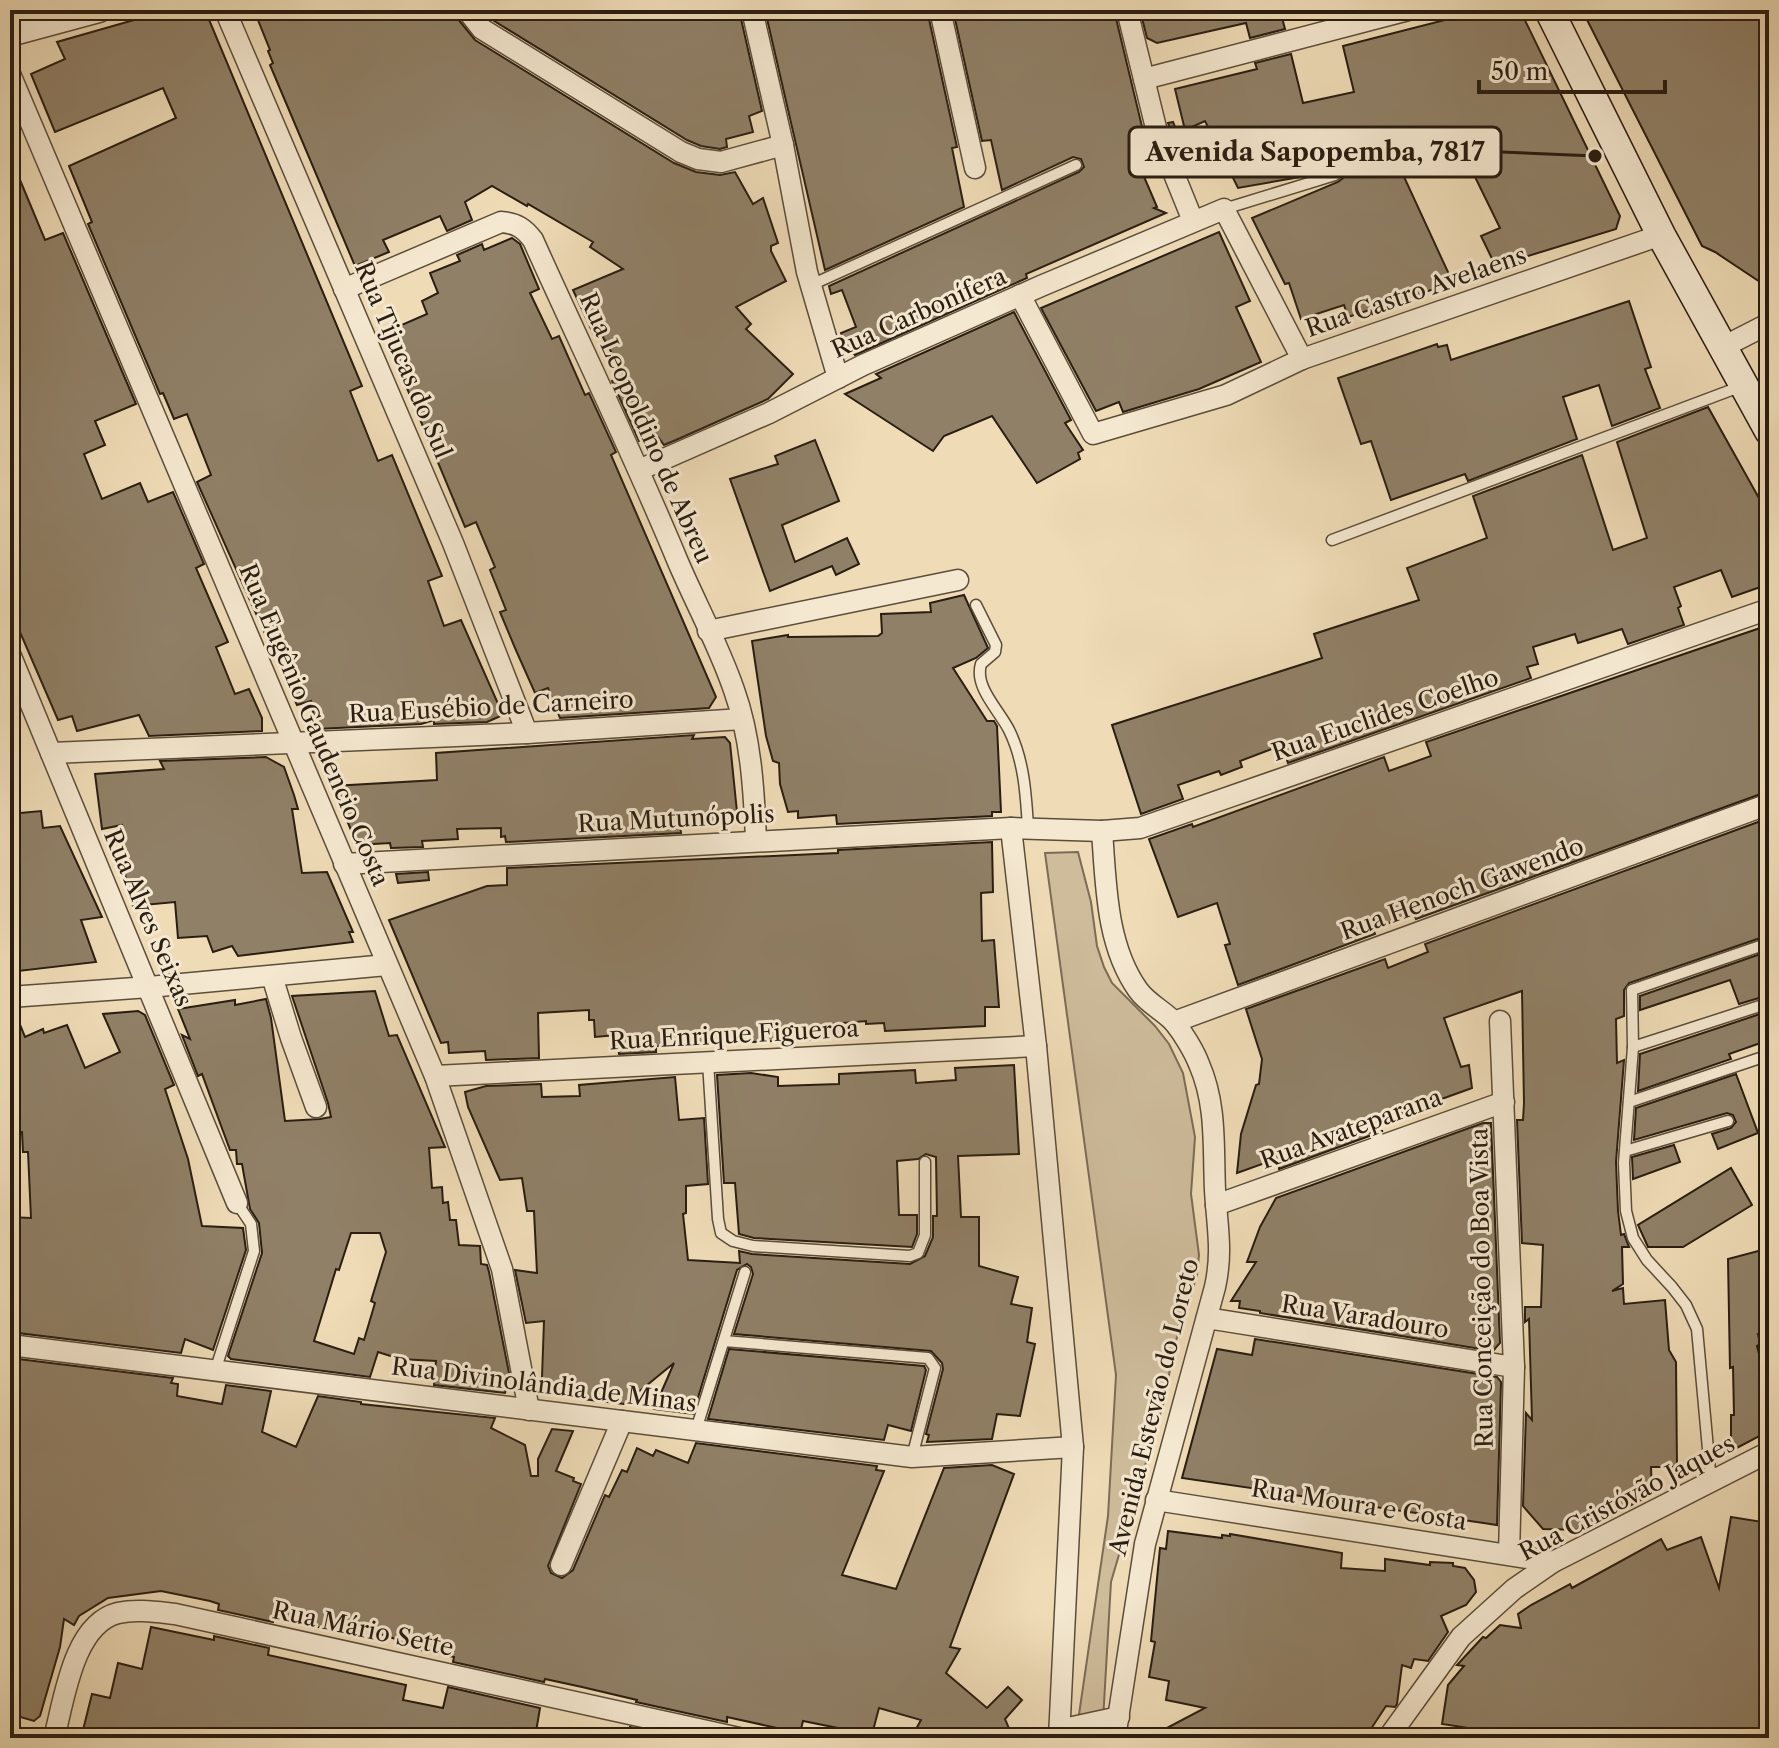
<svg xmlns="http://www.w3.org/2000/svg" width="1779" height="1748" viewBox="0 0 1779 1748" font-family="'Libre Caslon Text',serif">
<style>
.green{fill:#cebc9b;stroke:#7c6c56;stroke-width:2}
.building{fill:#908067;stroke:#2a1d11;stroke-width:2;fill-rule:evenodd}
.lines{fill:none;stroke-linecap:round;stroke-linejoin:round}
.service-casing{stroke:#5b4d3a;stroke-width:13}
.minor-casing{stroke:#5b4d3a;stroke-width:23}
.tertiary-casing{stroke:#5b4d3a;stroke-width:27}
.secondary-casing{stroke:#2a1d11;stroke-width:31}
.service{stroke:#f5e8d0;stroke-width:10}
.minor{stroke:#f5e8d0;stroke-width:20}
.tertiary{stroke:#f5e8d0;stroke-width:24}
.secondary{stroke:#f5e8d0;stroke-width:28}
.labels{text-anchor:middle;stroke-width:6;stroke-linejoin:round;paint-order:stroke}
.street-label{font-size:24px;fill:#2a1d11;stroke:#f5e8d0}
.leader{fill:none;stroke:#2a1d11;stroke-width:3}
.callout-dot{fill:#2a1d11;stroke:#f5e8d0;stroke-width:3}
.callout{fill:#f5e8d0;stroke:#2a1d11;stroke-width:3}
.callout-label{font-size:26px;text-anchor:middle;font-weight:bold;fill:#2a1d11}
</style>
<rect width="100%" height="100%" fill="#efdcb7"/>
<filter id="stains"><feTurbulence type="fractalNoise" baseFrequency=".0025" numOctaves="4"/><feColorMatrix values="0 0 0 0 .2 0 0 0 0 .09 0 0 0 0 .02 0 0 0 .5 -.17"/></filter>
<radialGradient id="worn" r=".72"><stop offset=".6" stop-color="#630" stop-opacity="0"/><stop offset="1" stop-color="#630" stop-opacity=".3"/></radialGradient>
<!-- green -->
<polygon class="green" points="1078,852 1091,902 1097,946 1104,967 1112,983 1155,1026 1169,1044 1183,1073 1195,1137 1191,1194 1199,1255 1197,1275 1173,1350 1166,1394 1111,1582 1102,1738 1076,1738 1076,1735 1108,1516 1116,1375 1045,853"/>
<!-- building -->
<g class="building">
<polygon points="169,10 205,10 362,386 350,391 378,461 392,455 442,576 428,581 444,626 461,620 503,715 487,722 434,724 434,720 421,724 316,729 311,701 297,705 197,482 211,475 187,414 174,419 163,393 160,394 88,224 92,222 69,166 176,118 163,88 55,132 31,74 65,59 57,42"/>
<polygon points="254,10 454,10 457,18 475,40 674,163 696,172 720,175 735,172 753,204 763,198 778,243 771,246 771,251 786,281 736,307 751,324 746,329 793,374 768,399 676,440 664,445 655,433 639,441 612,381 624,375 599,330 593,333 573,290 623,269 590,247 593,242 528,204 527,206 492,186 465,202 472,220 447,231 440,216 383,240 389,252 355,266 270,65 273,63 268,51 270,50"/>
<polygon points="484,10 664,10 665,16 692,10 739,10 762,111 749,116 753,132 726,139 727,147 720,149 701,146 687,140 491,19"/>
<polygon points="765,10 927,10 957,147 952,148 964,207 825,270"/>
<polygon points="953,10 1114,10 1144,135 1151,153 1136,158 1157,207 1154,208 1166,213 1026,274 1027,278 855,355 844,344 841,333 856,327 842,290 831,294 829,286 1079,172 1084,167 1081,159 1073,157 1002,190 991,140 982,141"/>
<polygon points="1140,10 1280,10 1285,29 1250,38 1246,23 1157,43 1147,38"/>
<polygon points="1484,10 1520,10 1620,216 1616,229 1515,260 1516,263 1497,269 1481,236 1500,228 1456,138 1393,153 1453,283 1348,317 1344,305 1301,319 1289,283 1285,284 1252,218 1338,182 1343,178 1342,172 1333,167 1306,176 1238,188 1205,121 1185,130 1175,89 1257,69 1255,63 1291,54 1303,103 1354,92 1343,46"/>
<polygon points="1582,10 1769,10 1769,288 1715,252 1702,246"/>
<polygon points="1173,122 1181,141 1176,143 1168,123"/>
<polygon points="10,156 45,240 63,233 136,404 95,421 105,445 84,454 102,499 140,483 148,502 173,492 204,564 196,568 228,642 216,647 235,694 249,689 262,718 262,731 149,736 139,715 77,731 72,716 58,720 10,609"/>
<polygon points="1219,232 1250,301 1236,307 1261,362 1199,389 1123,412 1119,402 1096,411 1041,308"/>
<polygon points="512,238 520,244 539,289 530,293 552,339 559,336 585,395 589,393 616,452 611,455 716,697 709,708 560,718 548,688 535,693 515,648 500,612 506,610 490,570 495,567 476,522 465,527 386,338 399,333 397,327 427,314 422,301 438,293 430,273 460,261 457,255 482,244 484,250"/>
<polygon points="1629,301 1651,367 1645,369 1660,408 1612,426 1599,385 1563,397 1577,439 1468,481 1465,474 1391,500 1371,441 1361,444 1338,378 1437,344 1438,347 1447,345 1451,360"/>
<polygon points="1014,312 1071,420 1065,423 1083,450 1078,453 1080,459 1037,483 992,416 944,436 933,451 845,394 881,378 876,374"/>
<polygon points="1708,407 1769,516 1769,584 1732,597 1721,570 1674,587 1681,606 1678,608 1684,625 1628,644 1622,629 1578,643 1575,634 1533,647 1538,664 1527,667 1531,678 1288,763 1282,745 1240,761 1242,767 1221,775 1219,771 1178,785 1183,799 1141,814 1112,725 1322,658 1314,634 1419,600 1407,568 1487,538 1473,496 1582,455 1613,550 1647,538 1617,442"/>
<polygon points="815,440 839,501 782,525 795,562 847,538 859,564 836,575 832,566 770,591 730,479 778,464 775,456"/>
<polygon points="964,595 988,648 976,658 953,668 987,721 994,721 997,726 1001,812 992,812 992,816 837,824 836,815 798,818 798,811 788,812 780,784 779,763 773,761 766,736 752,641 788,635 788,637 878,636 882,633 881,614 931,612 930,603"/>
<polygon points="1769,625 1769,791 1416,919 1414,914 1394,921 1373,929 1375,934 1238,985 1225,945 1230,944 1217,903 1178,917 1149,839 1192,824 1193,827 1384,757 1389,771 1431,756 1426,742"/>
<polygon points="694,735 692,739 725,737 730,743 738,822 680,825 681,833 506,842 505,836 501,837 501,828 457,829 458,839 422,841 423,847 391,848 390,843 357,845 333,786 437,780 436,753"/>
<polygon points="266,757 284,767 294,795 298,809 292,809 302,873 327,872 353,932 349,932 353,942 238,956 232,946 213,952 207,936 178,938 175,902 133,906 126,886 122,825 102,829 95,774 164,769 160,761"/>
<polygon points="41,811 43,828 60,826 102,917 81,920 96,962 10,972 10,814"/>
<polygon points="1769,818 1769,935 1629,983 1624,990 1624,1016 1616,1019 1617,1063 1624,1060 1616,1162 1618,1211 1621,1235 1624,1234 1629,1247 1622,1247 1623,1284 1612,1291 1623,1288 1624,1304 1665,1300 1669,1350 1676,1362 1677,1467 1651,1467 1652,1494 1584,1530 1543,1529 1523,1506 1526,1413 1532,1420 1529,1319 1525,1322 1525,1307 1541,1307 1543,1245 1522,1243 1517,1120 1523,1120 1524,1103 1522,991 1444,1018 1461,1067 1469,1065 1472,1088 1353,1131 1353,1134 1383,1131 1279,1169 1279,1158 1237,1173 1241,1134 1256,1085 1259,1084 1262,1059 1246,1009 1385,959 1388,968 1428,952 1425,944"/>
<polygon points="992,842 993,892 981,893 982,941 994,940 999,1007 985,1007 985,1026 885,1031 884,1023 866,1024 866,1021 821,1025 822,1039 656,1046 656,1052 619,1054 617,1035 595,1037 594,1020 589,1020 589,1010 538,1013 539,1058 486,1060 485,1051 449,1053 448,1042 441,1043 389,920 487,886 507,885 507,868 838,853 838,850"/>
<polygon points="428,872 429,880 398,883 396,874"/>
<polygon points="1769,951 1769,995 1739,1004 1730,980 1640,1010 1640,996"/>
<path d="M375,991l14,45 8,-1 48,112 -16,1 3,40 10,-1 1,16 5,-1 2,18h6l3,25 21,1 1,18 6,1 2,7 21,106 -5,15 -71,-8 2,-24 -36,-2 -22,-7 -8,25 -139,-18 -3,-3 34,-103 -3,-30 -9,-14 -8,-45h-5l-1,-14h-6l-28,-76 -4,2 -16,-41 8,4 -12,-30 57,-9v5l31,-6 5,19 14,103 35,-2 11,-2 -3,-14 -36,-107zM351,1233h29l6,19 -15,49 4,2 -11,37 -5,-2 -5,16 -40,-13 22,-72 3,1z"/>
<polygon points="10,1010 14,1010 25,1037 43,1029 44,1033 67,1025 85,1068 120,1052 103,1014 138,1011 145,1015 174,1085 165,1089 188,1159 202,1226 243,1228 246,1250 213,1350 185,1339 181,1353 10,1332 10,1217 31,1218 28,1152 23,1152 22,1132 10,1133"/>
<polygon points="1769,1011 1769,1040 1729,1054 1731,1059 1638,1091 1640,1054"/>
<polygon points="1014,1065 1019,1154 958,1156 961,1217 979,1217 979,1266 1018,1277 1011,1304 1032,1308 1027,1342 1035,1344 1020,1416 997,1414 992,1439 927,1442 929,1435 926,1434 943,1369 942,1363 931,1351 734,1334 753,1274 751,1267 747,1264 737,1270 693,1414 654,1409 674,1363 624,1404 573,1398 574,1391 546,1389 542,1377 544,1321 526,1323 515,1270 537,1273 534,1211 527,1211 522,1178 500,1180 468,1107 465,1092 486,1086 541,1084 542,1097 580,1096 579,1085 675,1077 679,1120 704,1118 708,1184 686,1186 686,1213 683,1214 688,1260 740,1263 739,1251 752,1254 910,1264 925,1256 933,1237 933,1216 937,1216 936,1157 926,1154 918,1159 897,1161 899,1215 917,1215 917,1234 912,1247 754,1238 739,1234 735,1183 724,1183 717,1075 751,1073 778,1077 778,1086 839,1084 839,1074 915,1070 916,1083 956,1080 955,1068"/>
<polygon points="1736,1074 1758,1133 1718,1149 1712,1134 1731,1128 1736,1122 1733,1115 1727,1113 1634,1140 1636,1108"/>
<polygon points="1483,1123 1491,1123 1500,1343 1493,1351 1260,1313 1260,1311 1239,1308 1240,1301 1231,1301 1256,1262 1247,1262 1260,1227 1276,1198"/>
<polygon points="1674,1145 1680,1162 1633,1179 1632,1157"/>
<polygon points="1731,1168 1752,1205 1683,1247 1648,1247 1638,1225"/>
<polygon points="1762,1250 1763,1333 1758,1334 1760,1344 1757,1346 1769,1392 1769,1431 1731,1451 1731,1415 1734,1415 1733,1367 1730,1368 1728,1259"/>
<polygon points="1255,1339 1497,1377 1501,1382 1497,1525 1287,1494 1287,1497 1265,1493 1265,1490 1182,1478 1217,1349 1252,1355"/>
<polygon points="729,1349 924,1366 926,1370 911,1431 888,1425 884,1440 708,1419"/>
<polygon points="10,1358 173,1378 171,1383 178,1384 177,1396 222,1404 226,1385 271,1391 262,1432 296,1447 318,1396 361,1402 361,1404 495,1418 491,1428 525,1445 531,1476 538,1476 538,1459 552,1429 573,1431 556,1471 574,1478 573,1481 581,1484 548,1566 551,1573 562,1578 573,1570 605,1495 609,1497 622,1470 627,1472 637,1448 653,1456 656,1450 688,1463 696,1443 877,1466 876,1470 884,1471 842,1575 896,1589 944,1468 992,1465 1014,1474 950,1647 960,1649 946,1673 987,1708 1008,1687 1022,1700 1005,1719 1013,1738 911,1738 921,1720 879,1708 871,1738 851,1738 853,1731 803,1721 800,1733 727,1717 727,1722 636,1702 637,1700 582,1687 545,1679 544,1682 453,1662 454,1657 416,1649 417,1646 365,1629 363,1637 274,1617 273,1622 218,1610 219,1604 210,1601 161,1591 108,1598 79,1616 74,1625 64,1619 60,1647 40,1716 34,1721 10,1714"/>
<polygon points="1731,1517 1769,1523 1769,1738 1535,1738 1442,1724 1448,1685 1464,1666 1457,1665 1483,1637 1486,1638 1500,1625 1521,1628 1518,1614 1531,1605 1570,1584 1572,1588 1661,1539 1667,1550 1701,1537 1719,1588"/>
<polygon points="1168,1531 1222,1538 1222,1535 1230,1536 1230,1534 1342,1553 1341,1568 1385,1571 1385,1559 1430,1565 1430,1562 1453,1563 1453,1566 1465,1568 1474,1580 1476,1592 1466,1605 1441,1616 1448,1632 1428,1661 1414,1659 1411,1668 1402,1665 1397,1704 1395,1707 1386,1706 1365,1738 1148,1738 1205,1708 1166,1700 1169,1681 1149,1677 1155,1642 1151,1641 1160,1548 1166,1549"/>
<polygon points="151,1627 214,1640 214,1636 269,1648 268,1655 406,1685 403,1700 443,1708 448,1687 540,1708 535,1738 145,1738 128,1734 127,1738 81,1738 92,1694 110,1698 118,1663 142,1669"/>
<polygon points="630,1727 678,1738 627,1738"/>
</g>
<g class="lines">
<!-- service casing -->
<g class="service-casing">
<g id="service">
<polyline points="1224,209 1335,175"/>
<polyline points="811,285 1076,165"/>
<polyline points="1332,540 1742,386"/>
<path d="M976,605l20,40 -1,7 -14,12c-7,23 18,46 28,66 15,30 17,65 19,97"/>
<polyline points="1633,1047 1769,1003"/>
<polyline points="708,1062 718,1219 721,1233 733,1241 753,1246 910,1256 918,1253 925,1235 925,1162"/>
<polyline points="1629,1102 1769,1055"/>
<polyline points="1625,1151 1728,1121"/>
<polyline points="724,1341 928,1358 935,1368 912,1457"/>
<polyline points="215,1371 254,1251 251,1224 237,1203"/>
<polyline points="696,1430 745,1272"/>
<polyline points="1711,1482 1697,1329 1686,1305 1672,1287 1647,1260 1633,1238 1626,1211 1624,1163 1633,1047 1632,990 1769,943"/>
</g>
</g>
<!-- minor casing -->
<g class="minor-casing">
<g id="minor">
<polyline points="225,10 453,543 527,733"/>
<polyline points="467,10 482,29 681,152 698,159 721,162 783,145"/>
<polyline points="752,10 783,145 807,272 838,378"/>
<polyline points="940,10 975,168"/>
<polyline points="1127,10 1157,132 1193,221"/>
<polyline points="10,74 435,1076 502,1269 529,1410"/>
<polyline points="1144,79 1408,10"/>
<path d="M344,289l157,-67c15,1 23,6 32,18 48,107 100,213 145,322 18,42 41,84 56,128 17,47 20,101 22,150"/>
<polyline points="1020,295 1093,434 1226,395 1302,359"/>
<polyline points="1723,347 1766,325 1769,320"/>
<polyline points="639,470 769,413 863,365 1041,286 1224,209 1302,359 1661,235"/>
<polyline points="708,631 958,580"/>
<polyline points="10,654 237,1203"/>
<polyline points="51,753 527,733 742,719"/>
<polyline points="1011,828 1036,1046 1073,1447 1059,1738"/>
<path d="M1102,831c4,53 4,114 36,159 10,14 25,20 36,32 9,11 20,29 25,42 18,41 14,83 16,126 2,36 8,61 0,97l-70,257 -30,194"/>
<polyline points="344,864 1011,828 1102,831 1140,828 1769,609"/>
<polyline points="272,976 291,1038 316,1107"/>
<polyline points="10,997 149,987 387,965"/>
<polyline points="1500,1021 1514,1367 1509,1554"/>
<polyline points="1174,1022 1769,804"/>
<polyline points="435,1076 1036,1046"/>
<polyline points="1216,1205 1504,1102"/>
<polyline points="1207,1318 1514,1367"/>
<polyline points="10,1345 912,1457 1073,1447"/>
<polyline points="1156,1500 1553,1562"/>
<polyline points="561,1565 622,1421"/>
<polyline points="1059,1730 1119,1717"/>
<path d="M54,1738c10,-37 19,-114 64,-125 18,-4 38,-1 57,1l564,124"/>
<polyline points="1388,1738 1461,1637 1514,1589 1553,1562 1769,1452"/>
</g>
</g>
<!-- tertiary casing -->
<g class="tertiary-casing">
<polyline id="tertiary" points="10,34 99,10"/>
</g>
<!-- secondary casing -->
<g class="secondary-casing">
<polyline id="secondary" points="1549,10 1661,235 1769,431"/>
</g>
<!-- service -->
<use href="#service" class="service"/>
<!-- minor -->
<use href="#minor" class="minor"/>
<!-- tertiary -->
<use href="#tertiary" class="tertiary"/>
<!-- secondary -->
<use href="#secondary" class="secondary"/>
</g>
<g class="labels">
<!-- street labels -->
<g class="street-label">
<text transform="translate(1416 292) rotate(-19)" y="8">Rua Castro Avelaens</text>
<text transform="translate(919 313) rotate(-24)" y="8">Rua Carbonífera</text>
<text transform="translate(403 360) rotate(67)" y="8">Rua Tijucas do Sul</text>
<text transform="translate(646 428) rotate(66)" y="8">Rua Leopoldino de Abreu</text>
<text transform="translate(491 707) rotate(-3)" y="8">Rua Eusébio de Carneiro</text>
<text transform="translate(1385 715) rotate(-19)" y="8">Rua Euclides Coelho</text>
<text transform="translate(314 725) rotate(67)" y="8">Rua Eugênio Gaudencio Costa</text>
<text transform="translate(676 819) rotate(-3)" y="8">Rua Mutunópolis</text>
<text transform="translate(1462 889) rotate(-20)" y="8">Rua Henoch Gawendo</text>
<text transform="translate(148 918) rotate(67)" y="8">Rua Alves Seixas</text>
<text transform="translate(734 1035) rotate(-3)" y="8">Rua Enrique Figueroa</text>
<text transform="translate(1351 1129) rotate(-20)" y="8">Rua Avateparana</text>
<text transform="translate(1482 1288) rotate(-91)" y="8">Rua Conceição do Boa Vista</text>
<text transform="translate(1365 1317) rotate(9)" y="8">Rua Varadouro</text>
<text transform="translate(544 1385) rotate(7)" y="8">Rua Divinolândia de Minas</text>
<text transform="translate(1154 1407) rotate(-76)" y="8">Avenida Estevão do Loreto</text>
<text transform="translate(1627 1498) rotate(-28)" y="8">Rua Cristóvão Jaques</text>
<text transform="translate(1359 1505) rotate(9)" y="8">Rua Moura e Costa</text>
<text transform="translate(363 1629) rotate(12)" y="8">Rua Mário Sette</text>
</g>
</g>
<!-- callouts -->
<path class="leader" d="M1595 156L1501 152"/>
<circle class="callout-dot" cx="1595" cy="156" r="8"/>
<rect class="callout" x="1129" y="127" width="372" height="50" rx="8"/>
<g class="callout-label">
<text x="1315" y="161">Avenida Sapopemba, 7817</text>
</g>
<!-- margin -->
<rect width="1779" height="1748" fill="none" stroke="#efdcb7" stroke-width="40"/>
<rect x="12" y="12" width="1755" height="1724" fill="none" stroke="#2a1d11" stroke-width="4"/>
<rect x="20" y="20" width="1739" height="1708" fill="none" stroke="#2a1d11" stroke-width="2"/>
<!-- scale -->
<path d="M1479 80v12h186v-12" fill="none" stroke="#2a1d11" stroke-width="4"/>
<text x="1491" y="80" font-size="24" fill="#2a1d11" stroke="#f5e8d0" stroke-width="6" paint-order="stroke">50 m</text>
<rect width="100%" height="100%" filter="url(#stains)"/>
<rect width="100%" height="100%" fill="url(#worn)"/>
</svg>
